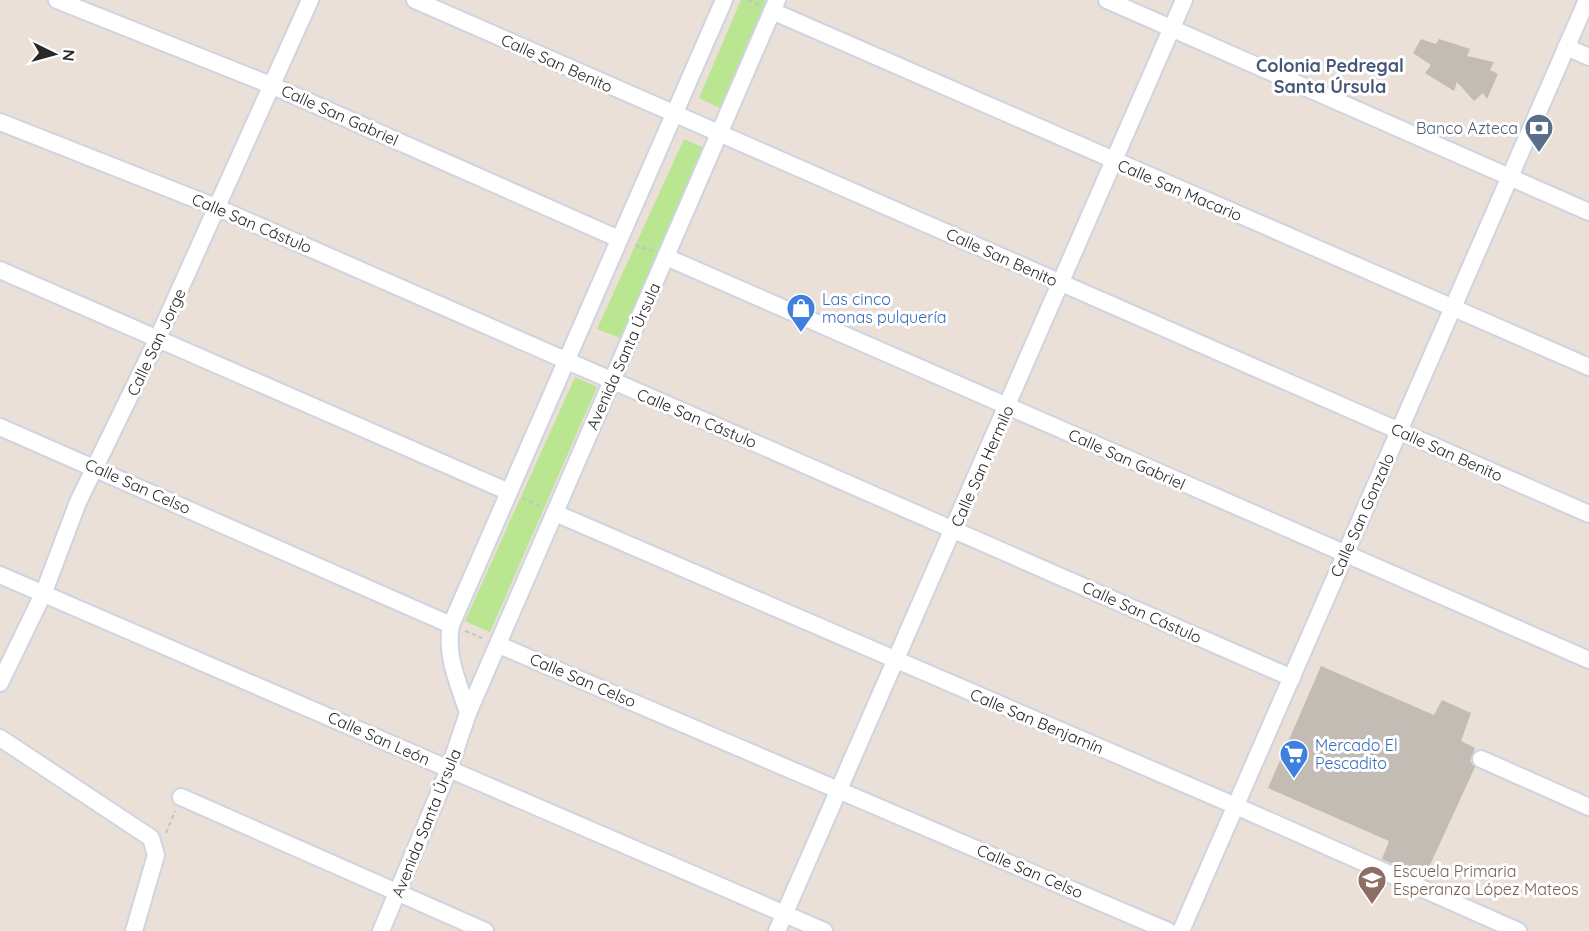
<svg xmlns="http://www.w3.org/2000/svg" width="1589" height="931" viewBox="0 0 1589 931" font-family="Quicksand,sans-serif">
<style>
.green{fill:#bae591}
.building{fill:#c2bcb4}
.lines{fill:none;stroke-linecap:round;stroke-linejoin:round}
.minor-casing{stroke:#cdd4e2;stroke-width:20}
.path{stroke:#c3c3c3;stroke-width:2;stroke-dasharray:4.5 3;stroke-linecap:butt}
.minor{stroke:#fff;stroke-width:16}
.labels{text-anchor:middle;stroke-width:6;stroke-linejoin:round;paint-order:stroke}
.street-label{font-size:16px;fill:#282828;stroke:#fff}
.service-label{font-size:16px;fill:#4e5e75;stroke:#fff;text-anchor:end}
.shop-label{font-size:16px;fill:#366cbe;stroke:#fff;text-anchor:start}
.education-label{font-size:16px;fill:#785e54;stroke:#fff;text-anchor:start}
.neighbourhood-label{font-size:18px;font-weight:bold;fill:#46577a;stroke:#fff}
</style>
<rect width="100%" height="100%" fill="#ebe0d8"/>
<!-- green -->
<g class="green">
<polygon points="741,0 766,0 720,108 699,98"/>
<polygon points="684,139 705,148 620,338 597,329"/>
<polygon points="575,377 597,387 490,632 465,621"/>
</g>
<!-- building -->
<g class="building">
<polygon points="1421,39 1436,44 1439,39 1470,49 1467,56 1494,62 1490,70 1498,74 1487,99 1483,93 1474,101 1457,82 1454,91 1425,73 1431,65 1413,53"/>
<polygon points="1321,666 1434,715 1442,700 1471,713 1461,741 1475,748 1470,761 1475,767 1424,878 1382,859 1389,841 1268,788"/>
</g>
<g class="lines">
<!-- minor casing -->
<g class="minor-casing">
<g id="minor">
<polyline points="57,0 273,86 619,239"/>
<polyline points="415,0 1589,514"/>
<polyline points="1107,0 1589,212"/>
<polyline points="772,11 1589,367"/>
<polyline points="1566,47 1589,57"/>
<polyline points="0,122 218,208 1292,678"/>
<polyline points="666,257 1589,660"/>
<polyline points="0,270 509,492"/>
<polyline points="0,427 451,625"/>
<polyline points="555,513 1236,806 1518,931"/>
<polyline points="0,575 824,931"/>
<polyline points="499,645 1168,931"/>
<polyline points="0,683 44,592 78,502 157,340 310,0"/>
<path d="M468,713c-9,-29 -23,-57 -17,-88l273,-625"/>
<polyline points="0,738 151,838 156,855 134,931"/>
<polyline points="1481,759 1589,807"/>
<polyline points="181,797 485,931"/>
<polyline points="381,931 449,769 468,713 777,0"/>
<polyline points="777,931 1184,0"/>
<polyline points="1181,931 1587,0"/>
</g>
</g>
<!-- path -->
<g class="path">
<polyline points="748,0 759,5"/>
<polyline points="635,245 652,251"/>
<polyline points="522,498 541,507"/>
<polyline points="465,631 482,638"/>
<polyline points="166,833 175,811"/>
</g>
<!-- minor -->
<use href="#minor" class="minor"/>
</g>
<!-- icons -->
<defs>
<g id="bank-pin" transform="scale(1.5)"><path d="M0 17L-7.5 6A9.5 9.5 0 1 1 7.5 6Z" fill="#5c6f8a" stroke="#fff"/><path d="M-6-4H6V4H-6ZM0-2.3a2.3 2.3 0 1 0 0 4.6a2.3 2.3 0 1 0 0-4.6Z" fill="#fff"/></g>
<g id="shop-pin" transform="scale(1.5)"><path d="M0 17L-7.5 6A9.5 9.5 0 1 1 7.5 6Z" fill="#3f7fe0" stroke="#fff"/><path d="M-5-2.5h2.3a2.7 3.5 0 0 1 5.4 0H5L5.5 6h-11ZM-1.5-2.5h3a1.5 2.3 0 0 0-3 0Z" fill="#fff"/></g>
<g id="supermarket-pin" transform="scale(1.5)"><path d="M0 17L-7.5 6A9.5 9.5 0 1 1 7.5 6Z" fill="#3f7fe0" stroke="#fff"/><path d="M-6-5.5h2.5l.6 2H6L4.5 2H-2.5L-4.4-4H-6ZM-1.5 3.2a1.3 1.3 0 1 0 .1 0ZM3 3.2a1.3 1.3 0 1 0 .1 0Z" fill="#fff"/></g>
<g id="school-pin" transform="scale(1.5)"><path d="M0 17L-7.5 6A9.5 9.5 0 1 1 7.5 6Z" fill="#8d6e63" stroke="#fff"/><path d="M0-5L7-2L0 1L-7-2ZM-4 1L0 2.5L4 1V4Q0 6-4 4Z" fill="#fff"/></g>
</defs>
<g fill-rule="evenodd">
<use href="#bank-pin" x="1539" y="128"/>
<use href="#shop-pin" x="801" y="308"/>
<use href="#supermarket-pin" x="1294" y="754"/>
<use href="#school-pin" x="1372" y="880"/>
</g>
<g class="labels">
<!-- street labels -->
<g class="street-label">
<text transform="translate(557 63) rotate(24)" y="6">Calle San Benito</text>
<text transform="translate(340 115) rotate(24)" y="6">Calle San Gabriel</text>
<text transform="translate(1180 190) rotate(23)" y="6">Calle San Macario</text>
<text transform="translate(252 223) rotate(23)" y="6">Calle San Cástulo</text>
<text transform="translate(1002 257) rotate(24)" y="6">Calle San Benito</text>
<text transform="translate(156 342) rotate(-65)" y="6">Calle San Jorge</text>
<text transform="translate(623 356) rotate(-66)" y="6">Avenida Santa Úrsula</text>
<text transform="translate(697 418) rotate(23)" y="6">Calle San Cástulo</text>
<text transform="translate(1447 452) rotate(24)" y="6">Calle San Benito</text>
<text transform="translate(1127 459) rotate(24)" y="6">Calle San Gabriel</text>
<text transform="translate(982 466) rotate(-66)" y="6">Calle San Hermilo</text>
<text transform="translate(138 486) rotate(24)" y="6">Calle San Celso</text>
<text transform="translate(1362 515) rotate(-66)" y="6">Calle San Gonzalo</text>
<text transform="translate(1142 612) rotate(24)" y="6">Calle San Cástulo</text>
<text transform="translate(583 680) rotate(23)" y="6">Calle San Celso</text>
<text transform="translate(1037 721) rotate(23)" y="6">Calle San Benjamín</text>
<text transform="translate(379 738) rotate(24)" y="6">Calle San León</text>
<text transform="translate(426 823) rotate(-68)" y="6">Avenida Santa Úrsula</text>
<text transform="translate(1030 871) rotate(23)" y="6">Calle San Celso</text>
</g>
<!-- service labels -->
<g class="service-label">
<text x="1518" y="134">Banco Azteca</text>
</g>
<!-- shop labels -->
<g class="shop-label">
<text x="822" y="305">Las cinco<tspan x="822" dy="18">monas pulquería</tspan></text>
<text x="1315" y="751">Mercado El<tspan x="1315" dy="18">Pescadito</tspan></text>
</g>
<!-- education labels -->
<g class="education-label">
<text x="1393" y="877">Escuela Primaria<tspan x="1393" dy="18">Esperanza López Mateos</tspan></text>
</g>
<!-- neighbourhood labels -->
<g class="neighbourhood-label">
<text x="1330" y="72">Colonia Pedregal<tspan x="1330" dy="21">Santa Úrsula</tspan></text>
</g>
</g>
<!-- north arrow -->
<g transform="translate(54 54) rotate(95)" stroke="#ffffff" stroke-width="4.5" paint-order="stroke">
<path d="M0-4.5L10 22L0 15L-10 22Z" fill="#282828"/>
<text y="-9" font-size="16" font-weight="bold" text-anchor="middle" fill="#282828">N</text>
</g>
</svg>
